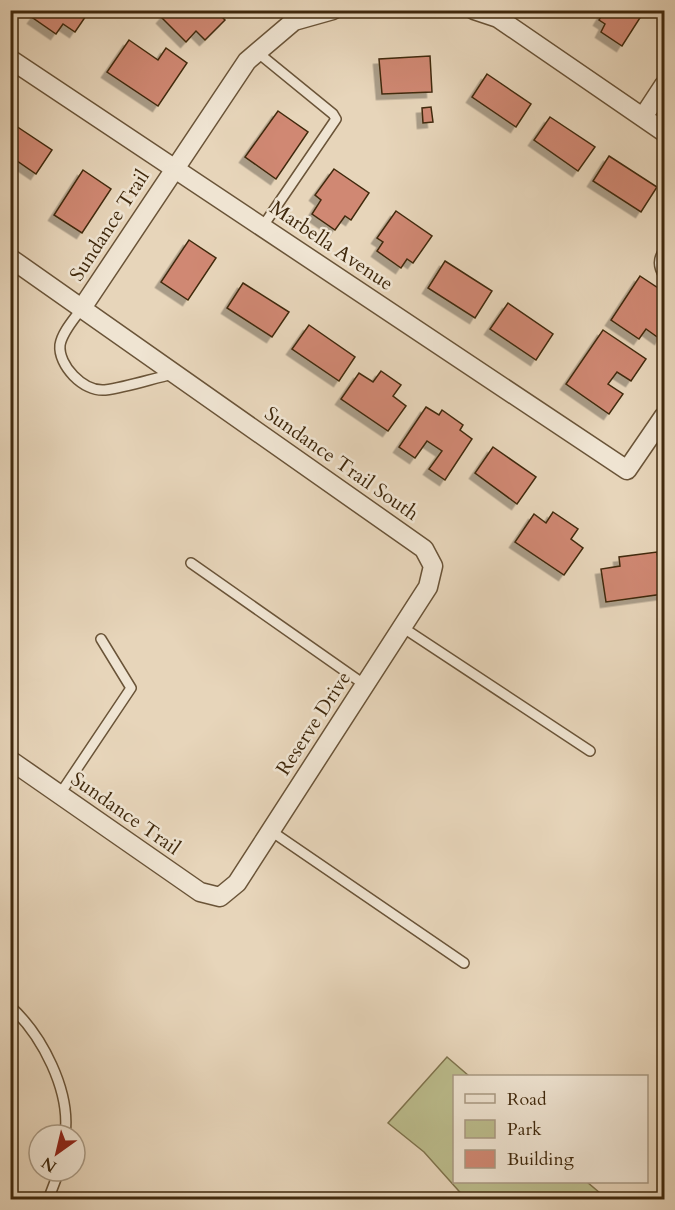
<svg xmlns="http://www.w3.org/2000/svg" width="675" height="1210" viewBox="0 0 675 1210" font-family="Cardo,serif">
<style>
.green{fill:#bbbc8c;stroke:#7e724c;stroke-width:1.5}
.building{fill:#d08873;stroke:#40290d;stroke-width:1.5;filter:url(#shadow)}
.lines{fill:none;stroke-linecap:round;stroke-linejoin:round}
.lane-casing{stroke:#6a5438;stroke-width:12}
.street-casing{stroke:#6a5438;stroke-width:21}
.lane{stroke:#efe4d2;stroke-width:9}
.street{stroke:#efe4d2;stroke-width:18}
.labels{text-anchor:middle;stroke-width:5;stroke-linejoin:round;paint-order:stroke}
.street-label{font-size:20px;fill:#40290d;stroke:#efe4d2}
</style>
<defs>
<filter id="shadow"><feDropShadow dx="-5.5" dy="5.5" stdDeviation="0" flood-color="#0004"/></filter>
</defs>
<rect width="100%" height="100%" fill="#e7d5ba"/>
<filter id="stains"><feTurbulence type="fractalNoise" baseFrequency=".00333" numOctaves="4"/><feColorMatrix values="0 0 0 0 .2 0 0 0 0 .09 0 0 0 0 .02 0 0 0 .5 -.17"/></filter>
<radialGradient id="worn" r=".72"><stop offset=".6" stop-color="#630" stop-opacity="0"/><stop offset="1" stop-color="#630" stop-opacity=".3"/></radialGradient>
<!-- green -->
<polygon class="green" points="447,1057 469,1076 454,1076 454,1182 587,1182 607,1199 466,1199 424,1152 388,1123"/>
<!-- building -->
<g class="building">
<polygon points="39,10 90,10 75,32 63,24 56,34 33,18"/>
<polygon points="169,10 219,10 217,12 225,20 205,40 196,31 186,42 162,18"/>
<polygon points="605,10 645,10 622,46 601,32 605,24 599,20"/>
<polygon points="129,40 158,60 166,48 187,63 158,106 107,72"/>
<polygon points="430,56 432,92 382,94 379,59"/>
<polygon points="487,74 531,104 516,127 472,97"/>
<polygon points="431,107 433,122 423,123 422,108"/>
<polygon points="278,111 308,132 276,179 245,157"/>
<polygon points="550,117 595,147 578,171 534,140"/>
<polygon points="10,122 52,150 36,174 10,156"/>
<polygon points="609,156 657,187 641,212 593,181"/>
<polygon points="334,169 369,193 351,220 345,216 335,230 312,214 321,200 315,195"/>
<polygon points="83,170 111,189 82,233 54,215"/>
<polygon points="396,211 432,236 413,263 407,259 401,268 377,251 383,242 377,238"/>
<polygon points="189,240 216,258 188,300 161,282"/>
<polygon points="445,261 492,291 475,318 428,288"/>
<polygon points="640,276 664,292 664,302 661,307 664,310 664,332 660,339 646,329 639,339 611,320"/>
<polygon points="243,283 289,312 272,337 227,308"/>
<polygon points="508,303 553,334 536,360 490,329"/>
<polygon points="309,325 355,357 339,381 292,349"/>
<polygon points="603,330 646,359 631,381 617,372 608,384 623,394 609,414 566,384"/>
<polygon points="381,371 401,385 393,396 406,406 388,431 341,399 359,373 373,382"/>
<polygon points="426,407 439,415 442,410 463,425 460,430 472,439 445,480 429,469 442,451 427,441 415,458 399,447"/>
<polygon points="493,447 536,477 517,504 475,473"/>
<polygon points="553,512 578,529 571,539 583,548 564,575 515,542 534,514 546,523"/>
<polygon points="657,552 663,594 606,602 601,569 620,566 619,557"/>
</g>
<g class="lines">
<!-- lane casing -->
<g class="lane-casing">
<g id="lane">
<polyline points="257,52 333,114 336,119 263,226"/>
<path d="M664,250c-6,9 -6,16 0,26"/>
<path d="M82,308c-7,10 -20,24 -22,37 -2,20 23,47 45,45 22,-3 46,-11 68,-16"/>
<polyline points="191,563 365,685"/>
<polyline points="402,627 590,751"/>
<polyline points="60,794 131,688 101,639"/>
<polyline points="271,831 464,963"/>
<path d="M10,1006c32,29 61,85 55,129"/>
<polyline points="48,1200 59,1171"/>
</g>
</g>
<!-- street casing -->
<g class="street-casing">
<g id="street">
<polyline points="474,10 498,18 664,132"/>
<polyline points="10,59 627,470 664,416"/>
<polyline points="643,117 664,85"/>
<polyline points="10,258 424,549 433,566 428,587 237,883 220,897 200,892 10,760"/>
<polyline points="82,308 247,61 294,21 333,10"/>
</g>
</g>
<!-- lane -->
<use href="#lane" class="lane"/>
<!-- street -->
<use href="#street" class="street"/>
</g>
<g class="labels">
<!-- street labels -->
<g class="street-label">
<text transform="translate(109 225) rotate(-57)" y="7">Sundance Trail</text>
<text transform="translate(332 245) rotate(34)" y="7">Marbella Avenue</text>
<text transform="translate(342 463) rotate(35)" y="7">Sundance Trail South</text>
<text transform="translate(313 723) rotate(-57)" y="7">Reserve Drive</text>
<text transform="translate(126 813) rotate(35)" y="7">Sundance Trail</text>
</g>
</g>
<!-- margin -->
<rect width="675" height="1210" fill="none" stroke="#e7d5ba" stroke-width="36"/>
<rect x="12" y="12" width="651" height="1186" fill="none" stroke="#40290d" stroke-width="3"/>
<rect x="18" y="18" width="639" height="1174" fill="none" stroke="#40290d" stroke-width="1.5"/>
<!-- legend -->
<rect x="453" y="1075" width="195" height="108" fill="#efe4d2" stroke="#a99983" stroke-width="1.5"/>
<rect x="465" y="1094" width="30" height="9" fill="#efe4d2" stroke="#a99983" stroke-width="1.5"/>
<text x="507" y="1105" font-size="18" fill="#40290d">Road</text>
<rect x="465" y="1120" width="30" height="18" fill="#bbbc8c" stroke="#a99983" stroke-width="1.5"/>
<text x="507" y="1135" font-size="18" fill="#40290d">Park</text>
<rect x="465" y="1150" width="30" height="18" fill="#d08873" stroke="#a99983" stroke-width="1.5"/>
<text x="507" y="1165" font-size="18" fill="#40290d">Building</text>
<!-- north arrow -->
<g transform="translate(57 1153) rotate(214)"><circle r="28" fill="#efe4d2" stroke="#a99983" stroke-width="1.5"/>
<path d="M0-4.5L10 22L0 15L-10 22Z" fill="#8f2418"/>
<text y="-9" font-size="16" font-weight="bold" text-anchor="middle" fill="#40290d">N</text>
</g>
<rect width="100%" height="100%" filter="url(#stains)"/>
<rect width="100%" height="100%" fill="url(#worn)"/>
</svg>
